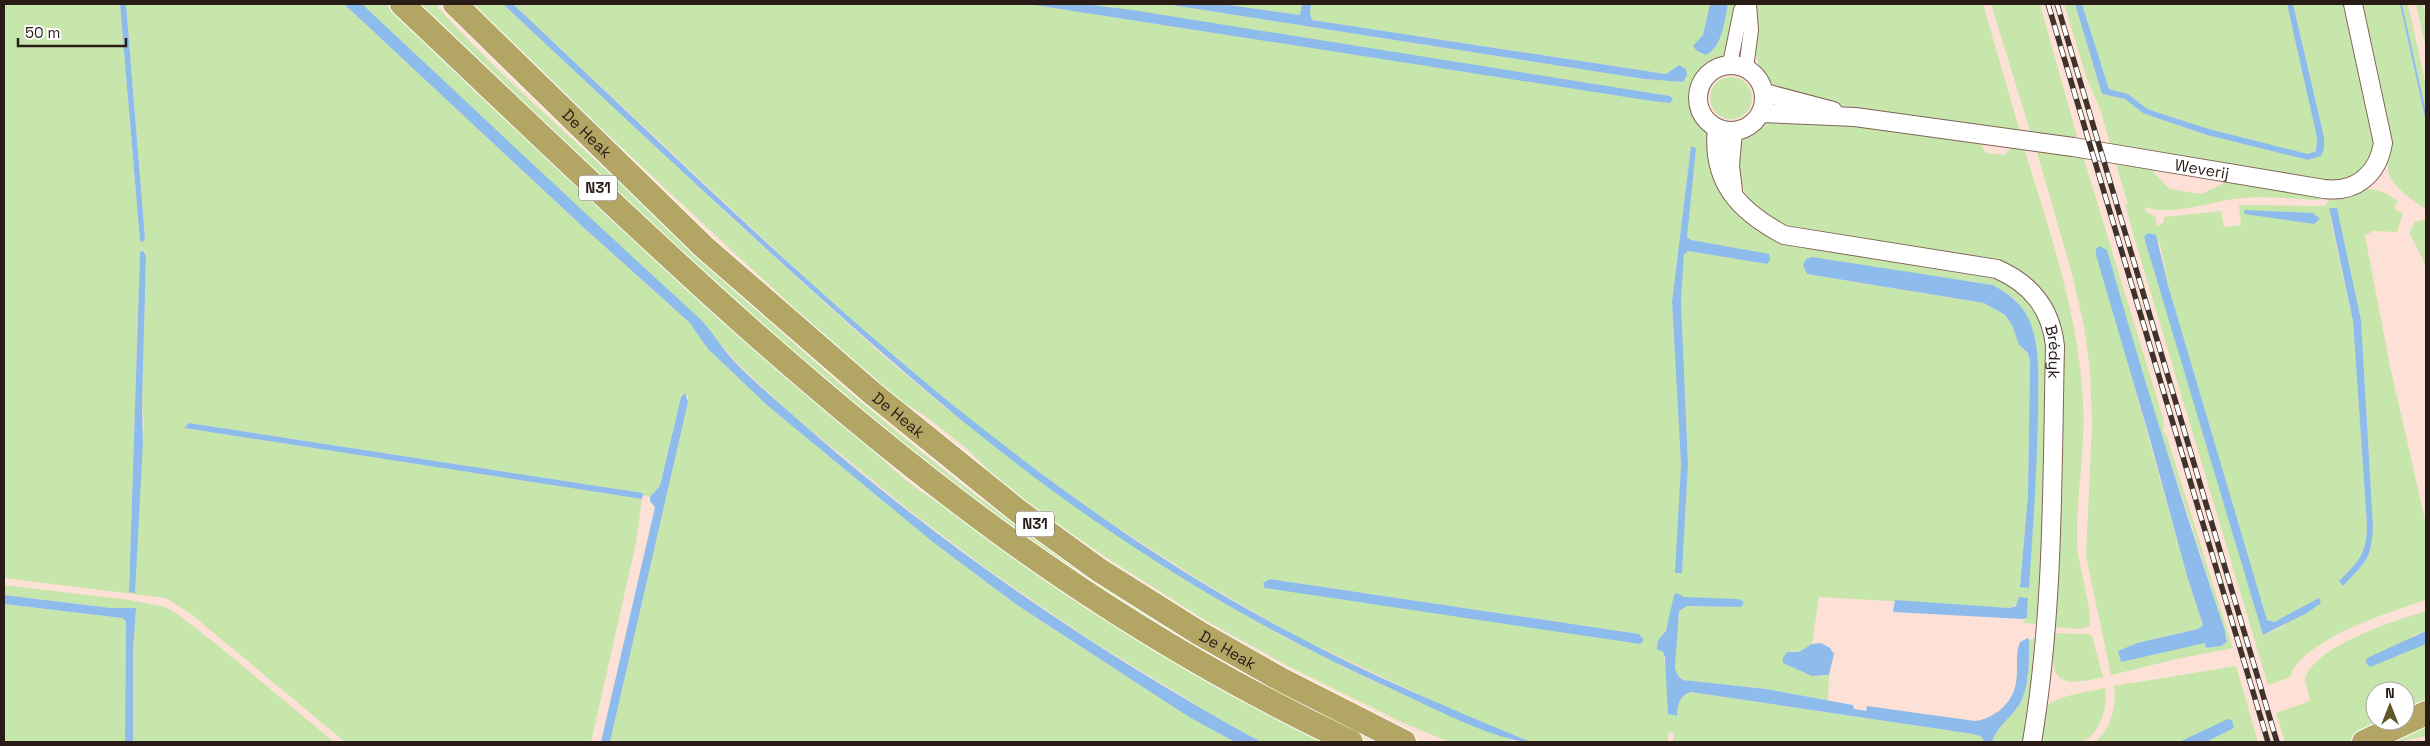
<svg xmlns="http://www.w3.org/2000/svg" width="2430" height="746" viewBox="0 0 2430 746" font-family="'Space Grotesk',sans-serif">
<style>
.green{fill:#c7e6ac;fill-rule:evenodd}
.water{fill:#8dbcec}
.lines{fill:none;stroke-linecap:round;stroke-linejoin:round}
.minor-casing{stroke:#816256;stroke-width:16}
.tertiary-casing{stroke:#816256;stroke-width:20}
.trunk-casing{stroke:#fff;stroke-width:26}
.minor{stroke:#fff;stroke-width:14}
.tertiary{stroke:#fff;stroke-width:18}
.trunk{stroke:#b3a664;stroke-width:24}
.rail-casing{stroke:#3f312b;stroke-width:5.5}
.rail{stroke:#fff;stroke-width:4;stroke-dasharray:11;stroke-linecap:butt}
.labels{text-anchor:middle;stroke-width:4;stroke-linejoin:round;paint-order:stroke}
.shield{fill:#fff;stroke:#69605d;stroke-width:1}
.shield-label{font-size:15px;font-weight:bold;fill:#291c17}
.street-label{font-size:16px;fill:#291c17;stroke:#fff}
</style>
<rect width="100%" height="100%" fill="#fee1d6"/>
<!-- green -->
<g class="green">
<path d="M4,4h116l20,237 5,-3 -19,-234h218l239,223 106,95 19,27 60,57 166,137 83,62 163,106 55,31h-625l78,-340v-6l-7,1 -21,89 -10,11 -7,-1v-3l-454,-70 -5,5 458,71 -6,44 -45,199h-246l-153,-127 -26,-17 -162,-20zM140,252l6,4 -4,149 2,17 -10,171 -5,-1z"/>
<path d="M362,4h24l160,151 316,284c30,31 59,56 97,76l368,227h-66l-25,-13 -144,-88 -105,-72 -73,-55 -118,-96 -60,-56 -36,-42 -154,-142z"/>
<path d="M415,4h20c63,71 140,136 210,202 155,146 313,289 493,403 79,50 164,90 246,133 -26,0 -100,-46 -127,-61 -65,-35 -128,-72 -190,-114 -58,-39 -113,-82 -167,-126 -170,-136 -326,-288 -485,-437z"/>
<polygon points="467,4 503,4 734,220 880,353 947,409 1178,575 1229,606 1288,639 1369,679 1515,742 1449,742 1399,721 1290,667 1208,622 1107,558 1026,502 1001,483 966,448 925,416 895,397 795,309"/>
<path d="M513,4h515l642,99v-7l-586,-92h81l479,75 39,3 4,-7 -1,-6 -7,-4 -12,9 -356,-54 -1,-7 1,-9h399l-7,31 15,8 10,-39h10c-4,14 -5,35 -13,48 -9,14 -27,15 -33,35 -6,20 8,30 14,46 4,12 3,26 6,38 7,34 41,57 70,71l213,34c9,5 19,10 27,16 22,17 25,51 26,76l-9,254 -3,2 -13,-1 5,-10v-15l-18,10 -191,-11 -7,47 -13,8 -8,-1 1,16 28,10 9,-2 -1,26 -62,-12 -83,-9 -5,-4 -3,-8 4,-57 8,-5 54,1 2,-3v-3l-60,-4 -2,-2 -15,36 -8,9 -1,8 6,4 5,31 9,25 5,-12 9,-4 282,42 9,3 2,5h-311l1,-9 -5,-1 -2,10h-136l-92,-38 -147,-70 -88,-51 -100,-64 -94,-68 -88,-71 -91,-78zM1691,146l-4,91 4,3 76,24 -79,-13 -4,4 -3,46 7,164 -6,108h-6l5,-108 -9,-163zM1807,274l165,7 21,4 23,15 23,72 -10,216 -9,-2 8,-92 2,-133 -2,-8 -9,-8 -7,-20 -7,-10 -21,-12zM1270,579l369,55 5,6 -381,-57z"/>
<polygon points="1221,4 1302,4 1300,15"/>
<path d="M1757,4h226l37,128c-38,-5 -232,-27 -250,-48 -21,-24 -15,-51 -13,-80z"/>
<polygon points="1991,4 2040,4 2078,140 2031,134"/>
<path d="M2064,4h11l27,90 23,5 18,14 11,4 53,18 101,25 16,-11v-12l-31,-133h53c6,27 33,127 27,147 -5,18 -20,25 -36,31l-227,-38 -10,-35 -13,-30z"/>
<polygon points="2082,4 2287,4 2317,138 2316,152 2308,154 2209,129 2156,112 2146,108 2128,94 2109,89"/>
<path d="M2359,4h41l26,118v87c-19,-13 -45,-28 -37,-54z"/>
<polygon points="2402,4 2408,4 2426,86 2426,112"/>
<polygon points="2416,4 2423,4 2426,16 2426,49"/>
<circle cx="1731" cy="98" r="21"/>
<path d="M1772,121l74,3 134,19 6,10 18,2 9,-9 11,2c25,81 54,164 59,252 3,48 -7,96 -6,144 1,20 16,70 13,82l-10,3 -27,-2 9,-282c-4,-41 -25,-67 -63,-83l-213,-35 -31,-20 -9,-12 -9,-26 3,-27 17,-14z"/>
<path d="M2036,149l47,7 81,265 -1,9 4,7 66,211 -56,11 -66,16 -25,-119 6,-130 -2,-57 -6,-42 -12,-53zM2096,249l90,259 41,130v4l-6,4 -15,2 -1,-5 -87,8 19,-8 61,-14 5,-4 -16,-49z"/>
<path d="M2115,161l34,6 20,22 32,5 27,-13 92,15 -1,4c-25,-1 -52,-4 -77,-2 -25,2 -72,19 -96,9l-1,3 11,8v8l7,-3 1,-6 57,-6 3,16 17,-2 -2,-20 86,1 7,-9c29,-7 40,-15 66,4l-4,7 9,6 -6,18 -24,-1 -8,5 25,130 36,158v76c-34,11 -125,40 -136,77l-22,8 -134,-448 -9,-33h3zM2337,208l24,112 12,206c-1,33 -8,37 -30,60l-4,-5c20,-20 27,-26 28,-55l-14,-205 -23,-104zM2148,233l12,11 8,41 99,336 7,1 45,-23 -39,29 -17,7z"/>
<polygon points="2422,220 2426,220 2426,270 2423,259 2409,233 2415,222"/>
<polygon points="4,585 130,600 165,607 176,613 215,643 334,742 133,742 133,652 136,608 111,608 4,595"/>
<polygon points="4,604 122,618 126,621 125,742 4,742"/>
<path d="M2426,611v20l-14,5 4,11 10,-3v61l-21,9v-23h-30v30h15l-43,21h-62l-9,-29 34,-12 -5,-22c9,-33 91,-59 121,-68z"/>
<path d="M2052,633l36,1 4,2 11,41c-49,12 -52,2 -51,-44z"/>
<path d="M2039,637l-13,105h-34c4,-15 19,-24 27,-37 11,-18 10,-45 10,-65z"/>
<path d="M2236,666l22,76h-52l28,-14 -55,14h-84c17,-14 21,-35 19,-56z"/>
<path d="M2105,688c3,19 -4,45 -23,54 -11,4 -31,0 -43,0 2,-10 2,-26 7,-35 8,-11 46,-16 59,-19z"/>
<polygon points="2426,721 2426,736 2398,742 2381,742"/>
</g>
<!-- water -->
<g class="water">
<polygon points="120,4 126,4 145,238 143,242 140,241"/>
<path d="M344,4h18c111,104 222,209 335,312 14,13 24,31 37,45 19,20 41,38 61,56 141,125 301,235 466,325h-26l-46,-25 -172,-112 -83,-62 -166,-137 -60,-57 -19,-27 -106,-95z"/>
<path d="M503,4h10c190,178 375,365 590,514 60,42 125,82 190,116 77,41 158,75 238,108 -34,0 -104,-37 -137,-52 -104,-46 -203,-103 -296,-167 -108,-74 -206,-160 -303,-248 -98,-89 -195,-180 -292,-271z"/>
<polygon points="1028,4 1084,4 1132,10 1670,96 1673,99 1670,103 1652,101"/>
<polygon points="1165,4 1221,4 1300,15 1302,4 1311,4 1310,13 1312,20 1666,74 1679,65 1686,69 1687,75 1683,82 1644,79"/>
<path d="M1710,4h18c-4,17 -5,42 -22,51l-9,-4 -4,-5 10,-11z"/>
<polygon points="2075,4 2082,4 2109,89 2128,94 2146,108 2156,112 2209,129 2308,154 2316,151 2317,138 2287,4 2293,4 2324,137 2324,149 2321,156 2308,160 2207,135 2154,117 2143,113 2125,99 2102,94"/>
<polygon points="2400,4 2402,4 2426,112 2426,122"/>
<polygon points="1691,146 1696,148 1687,237 1691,240 1769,254 1770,260 1767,264 1688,251 1684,255 1681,301 1688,465 1682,573 1675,573 1681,465 1672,302"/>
<path d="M2329,208h8l24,112 12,206c-1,33 -8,37 -30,60l-4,-5c20,-20 27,-26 28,-55l-14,-205z"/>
<polygon points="2244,210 2313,213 2320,219 2314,224 2245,214"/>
<polygon points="2148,233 2156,235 2168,285 2267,620 2274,622 2319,598 2321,603 2307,613 2263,635 2144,237"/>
<path d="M2099,246l8,4c36,128 76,255 118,381l2,11 -6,4 -15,2 -1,-5 -84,19 -3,-11 19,-8 61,-14 5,-4 -16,-49 -38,-140 -53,-181v-6z"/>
<polygon points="143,251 146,256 142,405 143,442 135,593 129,592 140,252"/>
<path d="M1812,257l181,28c16,9 30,19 37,37 11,29 8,59 8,90 -1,59 -5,117 -9,176l-9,-1 8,-93 2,-133 -2,-8 -9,-8 -7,-20 -7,-10 -21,-12 -177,-29 -4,-9 3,-6z"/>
<polygon points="685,393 688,402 610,742 601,742 655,507 650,501 650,497 660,486 681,397"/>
<polygon points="189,423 643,493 642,499 184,428"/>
<polygon points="1270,579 1639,634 1644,640 1640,644 1265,588 1263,583"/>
<path d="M1677,593l7,4 54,2 5,2v3l-2,3 -54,-1 -8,5 -4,57 3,8 5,4 83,9 87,16 1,4 12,2 1,-5 108,15c19,-2 38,-18 41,-38 2,-11 0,-24 2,-35l2,-6 8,-4 1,2c0,20 1,47 -10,65 -8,13 -23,22 -27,37h-8l-2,-5 -9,-3 -282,-42c-12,3 -13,13 -14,24l-9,-2 -3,-56 -2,-6 -6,-3 1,-9 8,-9 8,-36z"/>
<polygon points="4,595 111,608 136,608 133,652 133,742 125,742 126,621 122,618 4,604"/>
<polygon points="2019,597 2028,598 2027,618 2023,619 1893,612 1895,600 2010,608 2016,606"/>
<polygon points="2426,631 2426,644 2370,667 2366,663 2367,658"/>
<polygon points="1821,643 1830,648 1834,654 1829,675 1812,676 1783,663 1783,658 1787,652 1799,652 1812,644"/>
<polygon points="2228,719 2232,720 2234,728 2206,742 2179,742"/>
</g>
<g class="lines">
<!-- minor casing -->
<g class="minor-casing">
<g id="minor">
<polyline points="1730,64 1741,10 1746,4"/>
<polyline points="1746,68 1751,30 1749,4"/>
</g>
</g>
<!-- tertiary casing -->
<g class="tertiary-casing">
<g id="tertiary">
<circle cx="1731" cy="98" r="33"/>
<polyline points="1765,93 1833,111"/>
<path id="s1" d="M1761,113l94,4 218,30 251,42c32,4 54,-15 59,-46l-30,-139"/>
<path id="s2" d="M1717,128c-6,54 22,83 67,107l213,34c34,15 54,39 58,77 -3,132 -1,266 -23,396"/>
<polyline points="1733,190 1730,166 1733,131"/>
</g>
</g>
<!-- trunk casing -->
<g class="trunk-casing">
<g id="trunk">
<path d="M402,4c195,184 387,376 605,534 108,78 223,147 344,204"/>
<path id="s3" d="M455,4l250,244 167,145 146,118 81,59 100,63 83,47 122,62"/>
<polyline points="2364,742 2426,713"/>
</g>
</g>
<!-- minor -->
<use href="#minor" class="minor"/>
<!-- tertiary -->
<use href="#tertiary" class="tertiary"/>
<!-- trunk -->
<use href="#trunk" class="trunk"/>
<!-- rail casing -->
<g class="rail-casing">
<g id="rail">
<polyline points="2048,4 2268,742"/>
<polyline points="2057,4 2277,742"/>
</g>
</g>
<!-- rail -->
<use href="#rail" class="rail"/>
</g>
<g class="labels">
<!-- shield labels -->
<g class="shield">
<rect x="579" y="175.5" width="38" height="25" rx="4"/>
<rect x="1016" y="511.5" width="38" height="25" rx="4"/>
</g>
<g class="shield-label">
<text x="598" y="193">N31</text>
<text x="1035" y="529">N31</text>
</g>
<!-- street labels -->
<g class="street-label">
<text dy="6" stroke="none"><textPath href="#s3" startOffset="185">De Heak</textPath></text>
<text dy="6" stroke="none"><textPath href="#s1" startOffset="445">Weverij</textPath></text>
<text dy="6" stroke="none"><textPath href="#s2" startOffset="459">Brédyk</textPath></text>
<text dy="6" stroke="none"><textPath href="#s3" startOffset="605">De Heak</textPath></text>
<text dy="6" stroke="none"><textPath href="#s3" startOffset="1010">De Heak</textPath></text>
</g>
</g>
<!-- border -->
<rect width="2430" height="746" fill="none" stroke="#291c17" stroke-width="10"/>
<!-- north arrow -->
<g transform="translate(2390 706)"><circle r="24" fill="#ffffff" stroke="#a9a4a2"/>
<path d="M0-4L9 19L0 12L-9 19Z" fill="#5e5926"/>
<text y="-8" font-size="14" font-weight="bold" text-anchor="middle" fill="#291c17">N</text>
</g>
<!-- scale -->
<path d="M18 38v8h108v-8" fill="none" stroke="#291c17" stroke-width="2.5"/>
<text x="25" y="38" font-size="15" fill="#291c17" stroke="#ffffff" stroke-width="4" paint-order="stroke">50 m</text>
</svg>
